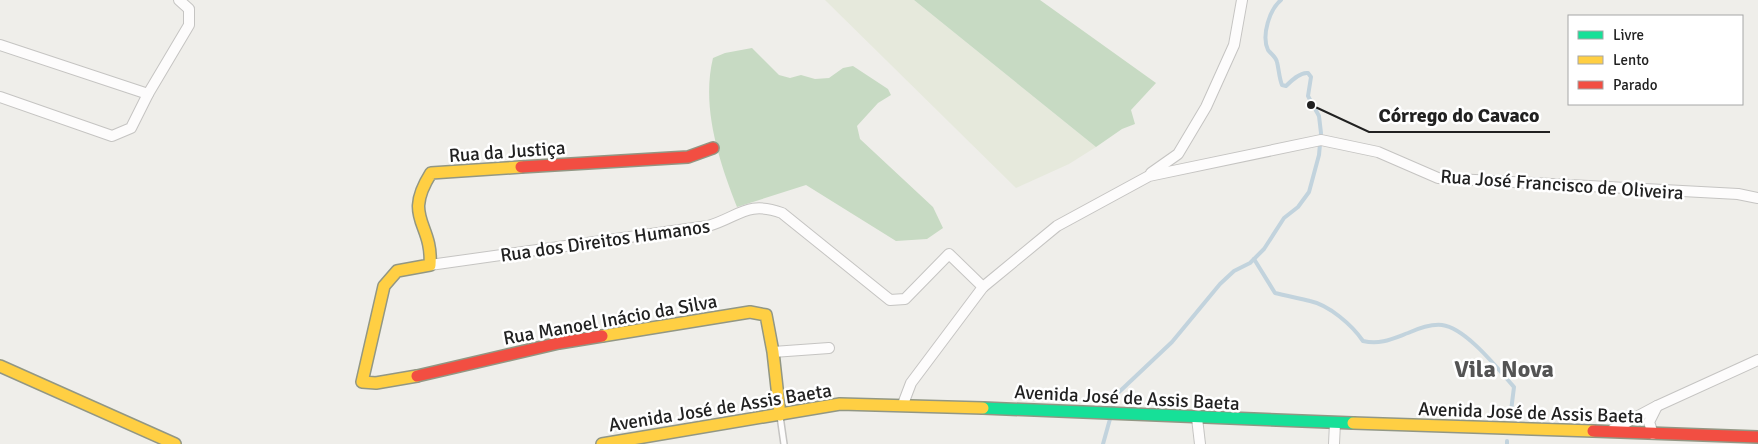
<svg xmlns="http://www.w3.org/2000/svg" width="1758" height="444" viewBox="0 0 1758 444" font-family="Signika,sans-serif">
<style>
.farmland{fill:#e6e9dc}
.forest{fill:#c7dac3}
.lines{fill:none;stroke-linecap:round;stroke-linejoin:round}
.stream{stroke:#c2d3dd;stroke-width:4}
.lane-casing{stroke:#c5c4c2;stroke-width:8}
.street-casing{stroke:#c5c4c2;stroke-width:12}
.fast-casing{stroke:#929784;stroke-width:14}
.slow-casing{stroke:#929784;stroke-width:14}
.jam-casing{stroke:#929784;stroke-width:14}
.lane{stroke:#fdfcfc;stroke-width:5}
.street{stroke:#fdfcfc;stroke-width:10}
.fast{stroke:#16e098;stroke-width:11}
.slow{stroke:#ffcf43;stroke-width:11}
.jam{stroke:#f24e42;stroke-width:11}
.labels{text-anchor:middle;stroke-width:5;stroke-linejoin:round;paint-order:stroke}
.street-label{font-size:19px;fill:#212121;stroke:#fff}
.district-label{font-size:24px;font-weight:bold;fill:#545454;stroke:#fff}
.leader{fill:none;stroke:#212121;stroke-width:2}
.callout-dot{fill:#212121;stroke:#fff;stroke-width:2}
.callout-label{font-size:20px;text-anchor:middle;font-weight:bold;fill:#212121;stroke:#fff;stroke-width:5;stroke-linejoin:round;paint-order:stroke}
</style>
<rect width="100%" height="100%" fill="#efeeea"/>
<!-- farmland -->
<polygon class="farmland" points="825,0 914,0 1096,147 1069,164 1016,188"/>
<!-- forest -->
<g class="forest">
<polygon points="914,0 1040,0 1156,83 1131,110 1135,124 1122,129 1096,147"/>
<path d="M752,48l27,27 11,3 11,-3 14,4 14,-1 14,-10 10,-2 35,23 3,6 -13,8 -21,23 3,13 73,68 10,21 -16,11 -31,2 -90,-56 -69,22c-18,-46 -36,-100 -24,-149l12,-5z"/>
</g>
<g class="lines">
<!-- stream -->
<g class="stream">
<path d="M1254,259l21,34c12,3 23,5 35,8 19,4 42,24 53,40 17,4 29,-2 45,-8 9,-4 24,-9 34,-8 24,3 56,44 72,62l-4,32"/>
<path d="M1112,409l6,-16 54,-51 48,-58 14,-13 16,-8 14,-14 20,-31 14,-11 11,-15 10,-37 2,-22 -2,-17 -11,-20 3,-19 -3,-4c-8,-1 -17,8 -22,13l-4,-1c-3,-8 -3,-15 -5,-23 -1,-5 -6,-8 -9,-12 -7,-15 2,-41 13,-50"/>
<polyline points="1103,444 1110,419"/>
<polyline points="1507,444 1507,441"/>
</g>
<!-- lane casing -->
<g class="lane-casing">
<polyline id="lane" points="780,416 784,444"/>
</g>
<!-- street casing -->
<g class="street-casing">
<g id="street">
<polyline points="0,45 148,94"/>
<polyline points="0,97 112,136 131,128 148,94 189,25 189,9 179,0"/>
<polyline points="1151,173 1178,154 1206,107 1234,45 1242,0"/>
<path d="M430,265l278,-39c31,-9 39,-26 74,-13l108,87 15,-1 44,-45 34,33"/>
<polyline points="773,352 829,348"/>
<polyline points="903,404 911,383 983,287 1057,226 1149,176 1321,140 1378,152 1438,178 1738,194 1758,198"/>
<polyline points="1197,418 1200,444"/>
<polyline points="1612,430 1657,406 1758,360"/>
<polyline points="1653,434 1649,422 1657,406"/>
<polyline points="1334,444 1335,423"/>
</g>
</g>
<!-- fast casing -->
<g class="fast-casing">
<polyline id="fast" points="983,408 1353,423"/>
</g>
<!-- slow casing -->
<g class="slow-casing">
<g id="slow">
<polyline points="602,336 750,312 766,315 773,352 780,415"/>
<polyline points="0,366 175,444"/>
<path d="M417,376l-41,7 -14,-1 22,-96 13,-15 33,-6c3,-43 -28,-46 1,-92l90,-6"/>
<polyline points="1353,423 1593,431"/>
<polyline points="602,444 840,404 983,408"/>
</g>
</g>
<!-- jam casing -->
<g class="jam-casing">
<g id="jam">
<polyline points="521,167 688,157 713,148"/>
<polyline points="417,376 559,343 602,336"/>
<polyline points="1593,431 1758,437"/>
</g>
</g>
<!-- lane -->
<use href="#lane" class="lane"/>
<!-- street -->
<use href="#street" class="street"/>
<!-- fast -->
<use href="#fast" class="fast"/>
<!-- slow -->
<use href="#slow" class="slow"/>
<!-- jam -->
<use href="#jam" class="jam"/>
</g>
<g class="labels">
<!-- street labels -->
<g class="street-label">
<text transform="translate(507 151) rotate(-4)" y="7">Rua da Justiça</text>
<text transform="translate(1562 184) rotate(4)" y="7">Rua José Francisco de Oliveira</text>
<text transform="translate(605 240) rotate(-8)" y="7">Rua dos Direitos Humanos</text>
<text transform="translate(610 319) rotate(-10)" y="7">Rua Manoel Inácio da Silva</text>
<text transform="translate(1127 397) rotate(3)" y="7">Avenida José de Assis Baeta</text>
<text transform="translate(720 407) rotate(-9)" y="7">Avenida José de Assis Baeta</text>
<text transform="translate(1531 412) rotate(2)" y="7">Avenida José de Assis Baeta</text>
</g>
<!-- district labels -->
<g class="district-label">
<text x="1504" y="377">Vila Nova</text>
</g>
</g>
<!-- callouts -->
<path class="leader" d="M1311 105L1369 132H1550"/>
<circle class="callout-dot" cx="1311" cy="105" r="5"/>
<g class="callout-label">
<text x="1459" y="122">Córrego do Cavaco</text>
</g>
<!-- legend -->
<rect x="1568" y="15" width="175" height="90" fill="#ffffff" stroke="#a6a6a6"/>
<rect x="1578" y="31" width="25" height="8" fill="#16e098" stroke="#a6a6a6"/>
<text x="1613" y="40" font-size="15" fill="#212121">Livre</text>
<rect x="1578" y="56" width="25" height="8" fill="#ffcf43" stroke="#a6a6a6"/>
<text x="1613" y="65" font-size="15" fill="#212121">Lento</text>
<rect x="1578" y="81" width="25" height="8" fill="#f24e42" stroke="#a6a6a6"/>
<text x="1613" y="90" font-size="15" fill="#212121">Parado</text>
</svg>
